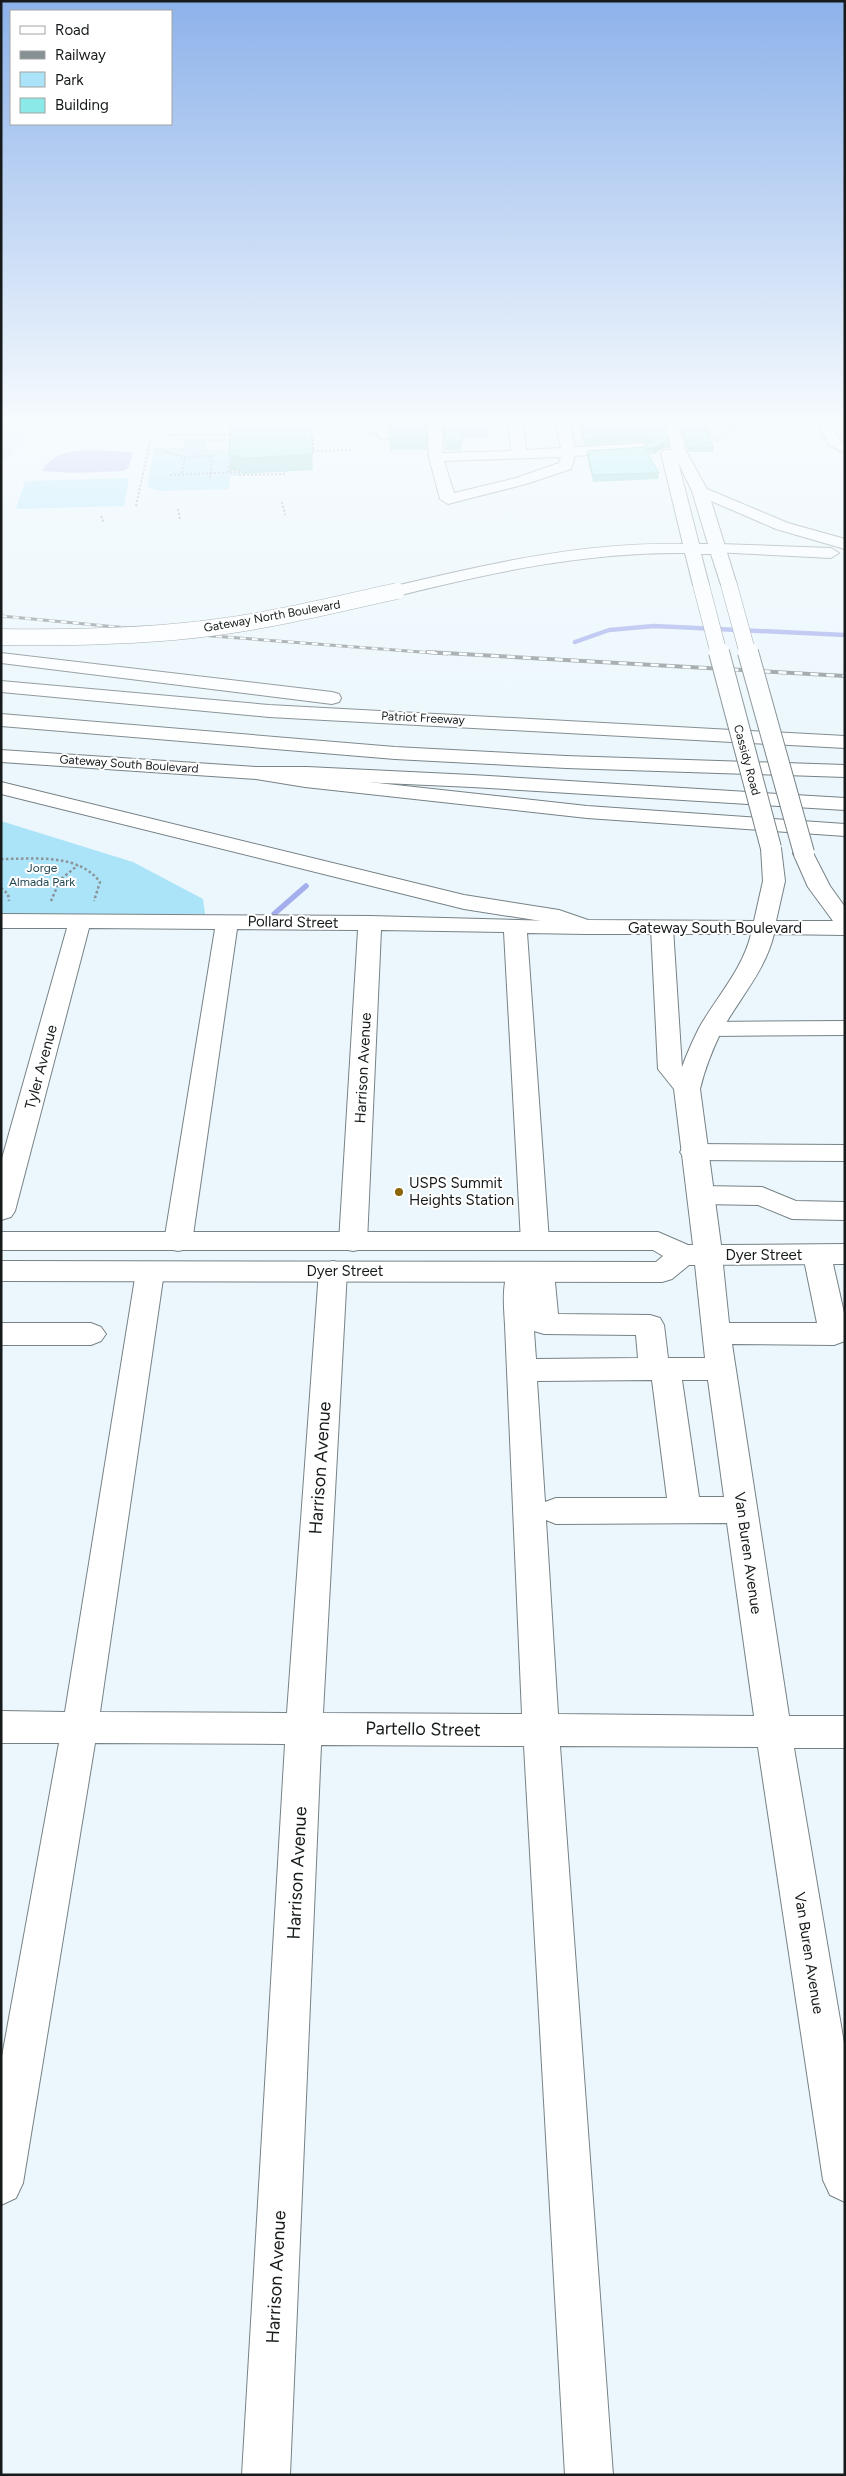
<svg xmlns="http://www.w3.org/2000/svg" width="846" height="2476" viewBox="0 0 846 2476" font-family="Figtree,sans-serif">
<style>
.built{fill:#d5eaf1}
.green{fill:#abe4f9}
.water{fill:#a4aeec}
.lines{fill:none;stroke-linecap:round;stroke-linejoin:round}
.stream-far1{stroke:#a4aeec;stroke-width:4.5}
.stream{stroke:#a4aeec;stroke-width:5.5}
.minor-casing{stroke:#778286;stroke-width:2}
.major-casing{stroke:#778286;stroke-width:2}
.highway-casing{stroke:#778286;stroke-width:2}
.path-far1{stroke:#8b9397;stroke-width:2;stroke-dasharray:2 2;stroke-linecap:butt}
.path{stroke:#8b9397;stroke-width:2.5;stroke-dasharray:2.5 2.5;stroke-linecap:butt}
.minor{fill:#fff;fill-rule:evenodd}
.major{fill:#fff;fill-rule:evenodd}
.highway{fill:#fff;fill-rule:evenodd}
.rail-far1-casing{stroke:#879093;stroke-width:3}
.rail-casing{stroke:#879093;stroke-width:4}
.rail-far1{stroke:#fff;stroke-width:2;stroke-dasharray:6;stroke-linecap:butt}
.rail{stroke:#fff;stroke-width:2.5;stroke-dasharray:8;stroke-linecap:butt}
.major-bridge-far1-casing{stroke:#778286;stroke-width:17;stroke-linecap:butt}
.major-bridge-casing{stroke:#778286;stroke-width:22;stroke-linecap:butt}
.major-bridge-far1{stroke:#fff;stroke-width:16}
.major-bridge{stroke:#fff;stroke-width:20}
.wall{fill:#78c9c8}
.shaded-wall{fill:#61a4a2}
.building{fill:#8beae8;stroke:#61a4a2}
.poi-dot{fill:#8a6604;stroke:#fff;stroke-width:2}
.labels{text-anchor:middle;stroke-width:4;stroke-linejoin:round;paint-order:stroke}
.far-street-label{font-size:12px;fill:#161a1b;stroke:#fff}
.far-park-label{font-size:12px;fill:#1f4552;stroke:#fff}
.street-label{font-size:15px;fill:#161a1b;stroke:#fff}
.poi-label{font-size:15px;fill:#161a1b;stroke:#fff;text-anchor:start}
.near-street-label{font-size:18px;fill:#161a1b;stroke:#fff}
</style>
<rect width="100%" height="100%" fill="#ebf7fc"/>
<!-- built -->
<polygon class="built" points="1,424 34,424 21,447 1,463"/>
<!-- green -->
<g class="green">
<polygon points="231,439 231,441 206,442 206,450 230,450 229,472 240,472 239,476 230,476 229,489 161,491 147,487 154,448 182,448 185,440"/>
<polygon points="129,478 124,506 16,509 25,481"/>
<polygon points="1,821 133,862 203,899 205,914 1,915"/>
</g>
<!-- water -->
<path class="water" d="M119,451l14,2 -5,15 -4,3 -50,2 -32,-2c15,-27 50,-20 77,-20z"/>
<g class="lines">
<!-- stream-far1 -->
<polyline class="stream-far1" points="575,642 609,630 654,626 845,635"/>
<!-- stream -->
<polyline class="stream" points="274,914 306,886"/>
<!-- minor casing -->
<g class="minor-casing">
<g id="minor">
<path d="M427,418h14l2,35 68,-2 -2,-28 7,-4 7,4 3,27 35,-2 -7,-30h14l7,29 68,-4 7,4 -7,4 -68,5 -4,13 -45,15 -78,20 -8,-5 -11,-42zM561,457l-2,6 -43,15 -62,15 -10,-32z"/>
<polygon points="815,418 829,418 840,440 845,443 845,453 829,445"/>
<polygon points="1,914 370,916 593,922 596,927 593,932 585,934 527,933 549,1241 545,1248 535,1250 525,1248 521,1241 504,932 381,930 367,1242 363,1249 353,1251 343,1249 339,1242 358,930 237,929 192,1242 188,1249 178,1251 168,1249 164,1242 215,929 89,928 15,1211 11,1217 1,1220 1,1162 67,928 1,928"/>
<polygon points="662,921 670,923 673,928 682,1068 700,1089 696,1094 687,1097 678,1094 658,1069 651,928 654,923"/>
<polygon points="845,1021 845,1035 711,1036 703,1034 699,1029 703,1024 711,1022"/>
<polygon points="693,1144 845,1145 845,1161 693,1160 684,1158 680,1152 684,1146"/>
<polygon points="700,1186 762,1187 796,1201 845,1202 845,1220 792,1219 758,1205 700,1204 691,1201 687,1195 691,1189"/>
<path d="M708,1245l10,3 4,7 7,68h88l-14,-68 4,-7 10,-3 10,3 4,7 14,62v24l-11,4 -102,-1 57,372h56v32h-51l51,301v153l-15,-7 -7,-15 -65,-433 -198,-1 53,729h-48l-41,-729 -203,-1 -31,730h-48l43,-731 -190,-1 -72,440 -7,15 -15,7v-143l58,-319h-58v-32l64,1 71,-440 4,-7 10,-3 10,3 4,7 -64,440 187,1 32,-442 4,-7 10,-3 10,3 4,7 -24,442 199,1 -17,-389c-1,-19 -4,-43 6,-60 12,-3 27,-3 39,0l4,7 4,42 92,1 10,3 4,7 4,33h37l-11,-103 4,-7zM534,1331l10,3 92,1 2,23 -102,1zM652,1380l15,118h-111l-11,4 -8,-121zM682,1380h26l16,117h-25zM546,1520l10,4 171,-1 27,193 -196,-2z"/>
<polygon points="1,1323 91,1323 101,1327 106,1334 101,1341 91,1345 1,1345"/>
</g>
</g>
<!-- major casing -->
<g class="major-casing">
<g id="major">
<path d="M657,418h15l6,8 9,27 21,38 29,94 -2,4h-12l-2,-4 -10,-31h-10l8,31 -2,4h-12l-2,-4 -8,-32c-99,-1 -193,19 -288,43l-6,-1 -2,-4 2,-4c96,-23 192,-45 292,-43l-22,-91 2,-3h9l-8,-23zM678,462l14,29 16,53h-9z"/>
<polygon points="1,750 256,767 305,775 587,806 845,824 845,836 587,818 305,787 256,779 1,762"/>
<path d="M1,782l463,113 95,15 29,10 166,1 9,-40 -2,-33 3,-4 7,-2 7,2 3,4 4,33 -9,40h57l-25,-34 -15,-34 4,-4 7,-2 7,2 19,37 15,21v28l-71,-1c-8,35 -34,64 -51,94 -10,20 -18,40 -23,61l21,156 124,-1v20l-156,1 -17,14 -10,3 -661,-1v-20l655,1 7,-6 -10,-6h-652v-18h657l30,13h5l-19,-156c7,-21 15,-41 25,-61 17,-30 44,-59 52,-94h-166l-31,-11 -90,-14 -463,-115z"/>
</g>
</g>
<!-- highway casing -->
<g class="highway-casing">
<g id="highway">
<polygon points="700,486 788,523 845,539 845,549 776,529 695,494 692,491"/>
<polygon points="719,544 831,548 839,553 831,558 713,552 711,549"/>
<polygon points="1,653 332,692 339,694 341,698 339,702 332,704 1,663"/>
<polygon points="1,681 269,705 845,736 845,748 269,717 1,692"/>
<polygon points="1,714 395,747 566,756 845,765 845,777 566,768 395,759 1,726"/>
<polygon points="256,767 307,767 472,775 845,798 845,810 472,787 249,777 246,773 249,769"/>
</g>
</g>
<!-- path-far1 -->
<g class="path-far1">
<polygon points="724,421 736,427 714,441 706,423"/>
<path d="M735,425c14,-10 32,-9 44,3"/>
<polyline points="164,435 233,434"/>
<polyline points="309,439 313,439 314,451"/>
<polyline points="389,439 378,439 378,434 371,434 371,425 392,425"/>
<polyline points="309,451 351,450"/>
<polyline points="165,452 183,457 212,456 210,478"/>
<polyline points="229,472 230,458"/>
<polyline points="182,473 185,457"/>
<polyline points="170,475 240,472 239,475"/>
<polyline points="239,475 284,474 287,471"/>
<polyline points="282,502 285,515"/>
<polyline points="136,506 150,442"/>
<polyline points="178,509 180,519"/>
<polyline points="101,516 104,523"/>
</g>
<!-- path -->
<g class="path">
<path d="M1,859c33,0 77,-6 99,23l-6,19"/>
<polyline points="1,888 8,894 9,901"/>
<polyline points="51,901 60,880 78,865"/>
</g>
<!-- minor -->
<use href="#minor" class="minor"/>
<!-- major -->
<use href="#major" class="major"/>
<!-- highway -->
<use href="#highway" class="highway"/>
<!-- rail-far1 casing -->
<g class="rail-far1-casing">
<polyline id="rail-far1" points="1,616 212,636 447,654"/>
</g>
<!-- rail casing -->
<g class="rail-casing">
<polyline id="rail" points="427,652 845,676"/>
</g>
<!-- rail-far1 -->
<use href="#rail-far1" class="rail-far1"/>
<!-- rail -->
<use href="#rail" class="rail"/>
<!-- major-bridge-far1 casing -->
<g class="major-bridge-far1-casing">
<g id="major-bridge-far1">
<polyline points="701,585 719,654"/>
<polyline points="729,585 748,654"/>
<path d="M1,637c72,1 145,0 217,-10 60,-8 120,-23 179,-36"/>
</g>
</g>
<!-- major-bridge casing -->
<g class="major-bridge-casing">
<g id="major-bridge">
<polyline points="719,652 771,848"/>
<polyline points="748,652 804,853"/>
</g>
</g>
<!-- major-bridge-far1 -->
<use href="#major-bridge-far1" class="major-bridge-far1"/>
<!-- major-bridge -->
<use href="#major-bridge" class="major-bridge"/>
</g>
<!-- wall -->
<g class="wall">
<polygon points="389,418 427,438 427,450 390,450"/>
<polygon points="443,418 487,418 488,431 488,438 461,438 462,450 445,450"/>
<polygon points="580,420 670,442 669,448 663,448 654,454 647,454 659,473 658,479 593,482 587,457 587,451 644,447 648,444 643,441 584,445 579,425"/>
<polygon points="680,422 713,448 713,452 689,452 680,426"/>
<polygon points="311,424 313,470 241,474 241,471 230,471 229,456 295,425"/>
</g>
<!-- shaded-wall -->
<polygon class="shaded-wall" points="664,442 663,448 654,454 654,448"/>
<!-- building -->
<g class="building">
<polygon points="389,418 426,418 427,438 390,438"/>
<polygon points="443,418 487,418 488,431 461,431 462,442 445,442"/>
<polygon points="282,419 295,419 295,425 311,424 313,454 240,459 240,456 229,456 231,421"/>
<polygon points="580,420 661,420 670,442 664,442 654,448 644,448 659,473 593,475 587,451 644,447 652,440 643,435 584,439"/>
<polygon points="680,422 705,423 713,448 689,448"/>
</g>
<!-- sky -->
<linearGradient id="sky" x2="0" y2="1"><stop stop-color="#8db2ea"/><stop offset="0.55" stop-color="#f6fbfe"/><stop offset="1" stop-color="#f6fbfe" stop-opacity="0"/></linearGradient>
<rect width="846" height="765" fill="url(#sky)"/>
<!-- markers -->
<circle class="poi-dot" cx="399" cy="1192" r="5"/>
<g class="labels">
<!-- far-street labels -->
<g class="far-street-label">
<text transform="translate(272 616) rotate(-10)" y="4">Gateway North Boulevard</text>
<text transform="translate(423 718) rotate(3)" y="4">Patriot Freeway</text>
<text transform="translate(747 760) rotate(75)" y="4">Cassidy Road</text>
<text transform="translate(129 764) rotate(4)" y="4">Gateway South Boulevard</text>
</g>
<!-- far-park labels -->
<g class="far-park-label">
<text x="42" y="872">Jorge<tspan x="42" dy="14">Almada Park</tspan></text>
</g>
<!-- street labels -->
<g class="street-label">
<text transform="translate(293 922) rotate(1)" y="5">Pollard Street</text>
<text x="715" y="933">Gateway South Boulevard</text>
<text transform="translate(41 1067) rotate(-75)" y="5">Tyler Avenue</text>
<text transform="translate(363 1068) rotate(-87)" y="5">Harrison Avenue</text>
<text x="764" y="1260">Dyer Street</text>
<text x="345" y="1276">Dyer Street</text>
<text transform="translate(748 1553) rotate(82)" y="5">Van Buren Avenue</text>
<text transform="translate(809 1953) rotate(81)" y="5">Van Buren Avenue</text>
</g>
<!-- poi labels -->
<g class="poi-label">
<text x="409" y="1188">USPS Summit<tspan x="409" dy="17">Heights Station</tspan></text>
</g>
<!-- near-street labels -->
<g class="near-street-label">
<text transform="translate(320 1468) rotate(-86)" y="6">Harrison Avenue</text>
<text transform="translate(423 1729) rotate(1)" y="6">Partello Street</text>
<text transform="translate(297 1873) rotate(-87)" y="6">Harrison Avenue</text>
<text transform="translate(276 2277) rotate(-87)" y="6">Harrison Avenue</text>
</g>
</g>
<!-- border -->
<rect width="846" height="2476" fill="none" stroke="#161a1b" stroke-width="5"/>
<!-- legend -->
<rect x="10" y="10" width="162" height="115" fill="#ffffff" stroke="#a2a3a4"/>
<rect x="20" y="26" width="25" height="8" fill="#ffffff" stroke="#a2a3a4"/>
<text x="55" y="35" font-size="15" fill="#161a1b">Road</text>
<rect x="20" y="51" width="25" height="8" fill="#879093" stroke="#a2a3a4"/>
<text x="55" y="60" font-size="15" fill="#161a1b">Railway</text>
<rect x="20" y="72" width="25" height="15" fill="#abe4f9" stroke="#a2a3a4"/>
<text x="55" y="85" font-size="15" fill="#161a1b">Park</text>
<rect x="20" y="98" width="25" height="15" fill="#8beae8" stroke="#a2a3a4"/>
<text x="55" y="110" font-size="15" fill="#161a1b">Building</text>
</svg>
